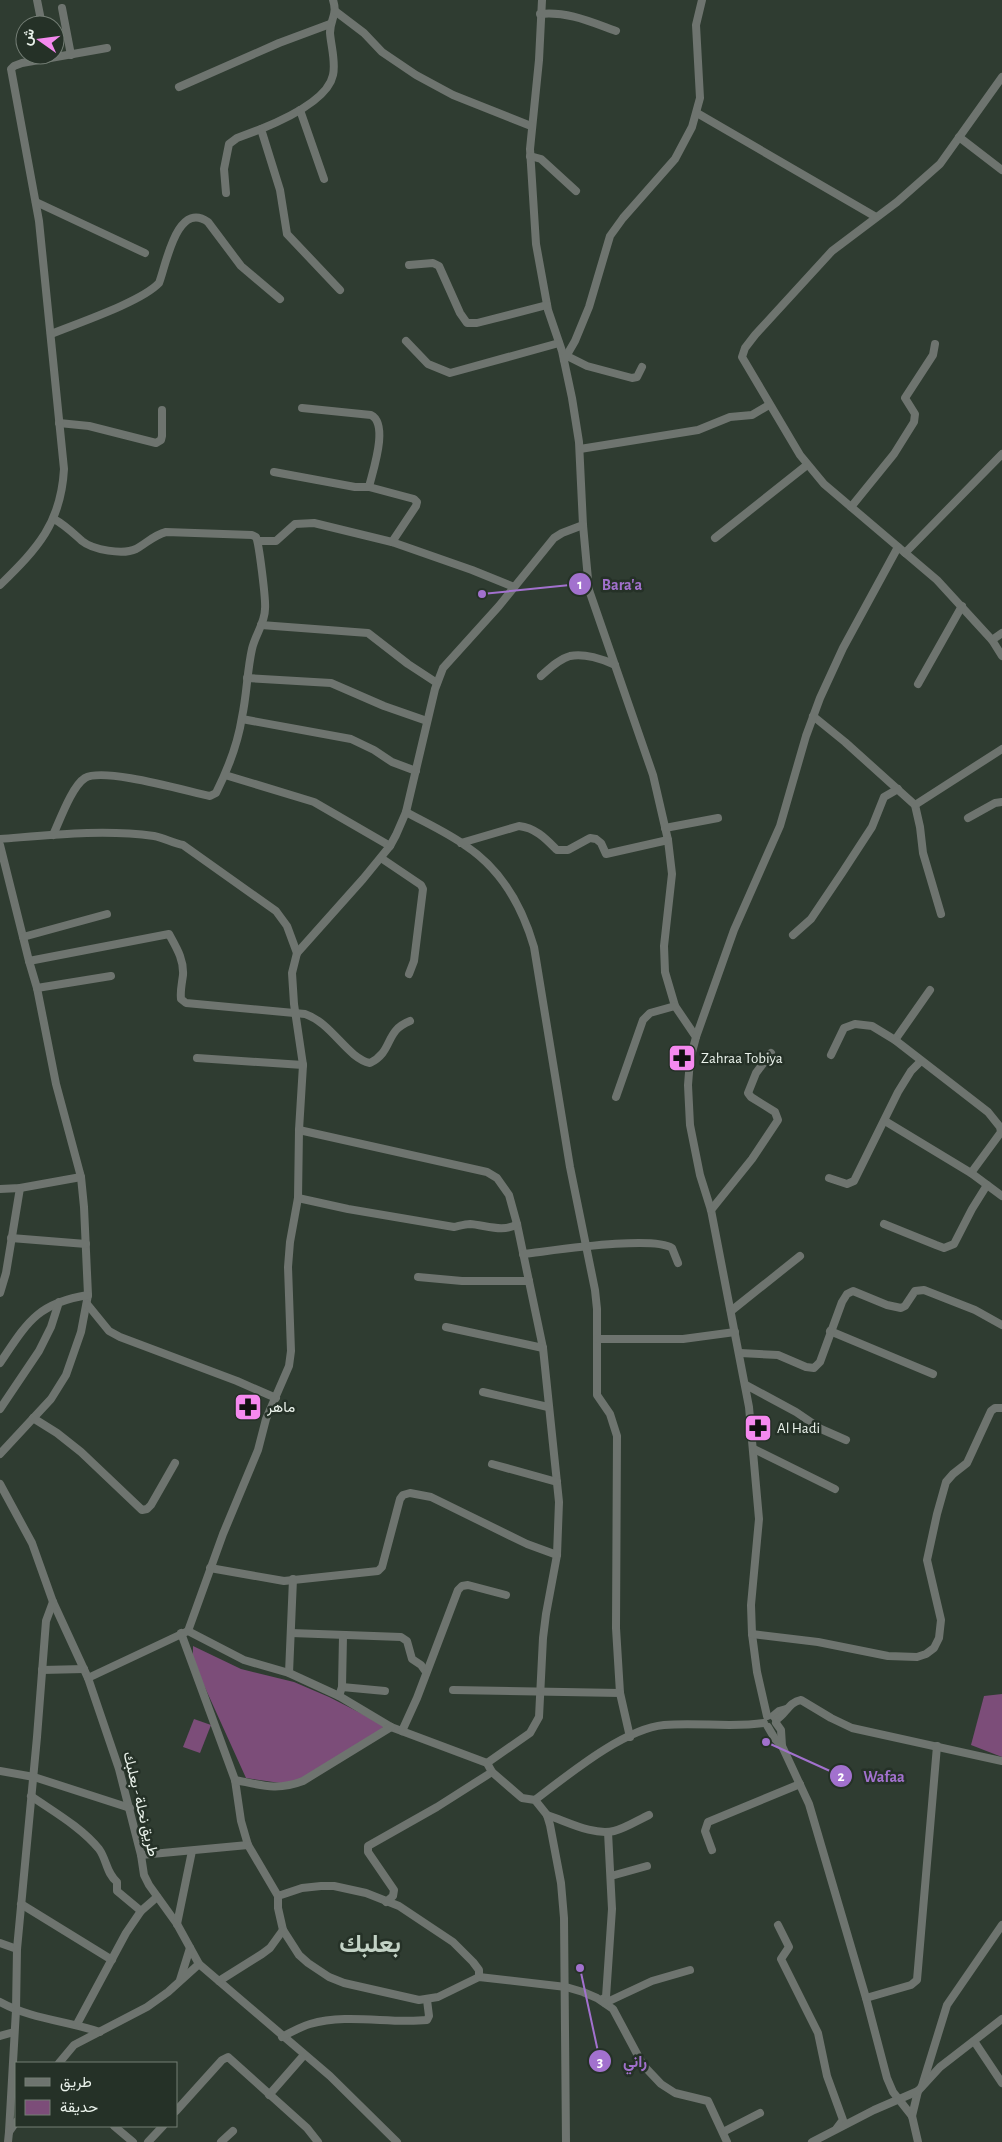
<svg xmlns="http://www.w3.org/2000/svg" width="1002" height="2142" viewBox="0 0 1002 2142" font-family="'Alegreya Sans',Vazirmatn,sans-serif">
<style>
.green{fill:#7c4d79}
.lines{fill:none;stroke-linecap:round;stroke-linejoin:round}
.minor{stroke:#6e746f;stroke-width:8}
.labels{text-anchor:middle;stroke-width:5;stroke-linejoin:round;paint-order:stroke}
.poi-label{font-size:15px;fill:#eaf2eb;stroke:#253127;text-anchor:start}
.street-label{font-size:15px;fill:#eaf2eb;stroke:#253127}
.town-label{font-size:25px;font-weight:bold;fill:#c2d2c5;stroke:#253127}
.leader{fill:none;stroke:#a271ce;stroke-width:2}
.callout-dot{fill:#a271ce;stroke:#253127;stroke-width:2}
.mark-label{font-size:15px;text-anchor:middle;font-weight:bold;fill:#fff}
.callout-label{font-size:16px;text-anchor:middle;font-weight:bold;fill:#a271ce;stroke:#253127;stroke-width:5;stroke-linejoin:round;paint-order:stroke}
</style>
<rect width="100%" height="100%" fill="#2f3c31"/>
<!-- green -->
<g class="green">
<polygon points="193,1646 241,1669 294,1682 329,1697 384,1725 380,1734 294,1785 246,1778 193,1661"/>
<polygon points="1002,1694 1002,1757 971,1745 984,1696"/>
<polygon points="194,1719 211,1725 200,1753 183,1747"/>
</g>
<g class="lines">
<!-- minor -->
<g class="minor">
<polyline points="37,0 42,25"/>
<path d="M333,0c5,15 -3,19 -3,33 1,13 6,29 3,42 -5,25 -50,45 -72,54l19,61 7,44 53,56"/>
<polyline points="542,0 539,60 530,149 536,244 548,310 562,351 572,398 579,442 583,525 589,590 653,775 668,840 672,874 664,946 665,972 675,1006 696,1037 690,1060 688,1085 690,1125 700,1175 711,1210 749,1407 759,1519 751,1605 752,1634 757,1672 767,1716"/>
<polyline points="62,8 71,55"/>
<polyline points="335,11 364,33 382,52 416,75 453,95 531,126"/>
<path d="M540,14c27,-3 51,8 76,17"/>
<polyline points="1002,77 940,164 897,202 832,251 755,335 745,348 742,357 800,455 824,484 937,580 992,640 1002,656"/>
<polyline points="179,87 279,43 330,24"/>
<polyline points="300,110 324,179"/>
<polyline points="697,113 876,217"/>
<polyline points="959,137 1002,170"/>
<polyline points="530,156 541,159 576,191"/>
<polyline points="226,193 224,169 229,144 237,138 261,129"/>
<polyline points="36,202 145,253"/>
<polyline points="409,265 433,263 439,266 460,313 467,323 477,323 547,305"/>
<path d="M51,334c27,-11 90,-32 108,-51 7,-18 18,-83 49,-61l33,44 39,33"/>
<polyline points="406,341 428,364 450,373 559,343"/>
<polyline points="567,356 587,366 632,378 637,377 642,367"/>
<polyline points="564,360 575,341 589,307 610,236 623,218 675,159 692,127 700,98 696,25 702,0"/>
<path d="M302,408l69,7c18,9 2,55 -2,72"/>
<polyline points="59,423 89,426 156,443 161,440 162,436 162,410"/>
<polyline points="580,449 698,430 730,417 752,415 769,405"/>
<polyline points="274,472 355,487 369,487 414,499 417,502 416,506 392,542"/>
<polyline points="851,507 894,454 914,422 915,414 905,398 933,355 935,344"/>
<polyline points="715,538 807,465"/>
<polyline points="258,541 276,541 295,524 314,523 392,542 472,570 514,587"/>
<polyline points="905,553 1002,454"/>
<path d="M0,585c38,-37 61,-62 64,-116l-25,-248 -28,-152 3,-3 8,-3 85,-15"/>
<polyline points="261,625 368,633 408,664 437,683"/>
<polyline points="992,640 1002,633"/>
<path d="M541,676c8,-7 18,-17 29,-20 14,-3 33,3 45,9"/>
<polyline points="247,678 331,683 384,706 427,721"/>
<polyline points="918,684 962,606"/>
<polyline points="813,716 845,742 915,805 920,827 923,853 941,914"/>
<polyline points="242,719 351,739 374,750 392,762 416,771"/>
<polyline points="225,775 314,802 390,846"/>
<polyline points="915,805 1002,749"/>
<path d="M406,812c20,11 42,21 60,34 36,24 56,60 68,101l36,220 25,123 2,19v86l13,19 7,22 -1,192 4,65 10,44"/>
<polyline points="968,818 995,803 1002,802"/>
<polyline points="665,828 718,818"/>
<path d="M53,835c7,-15 19,-49 32,-57 19,-11 101,13 125,18l6,-3c12,-24 22,-50 26,-76 5,-23 5,-46 10,-68 3,-14 13,-26 13,-40 1,-9 -6,-66 -9,-72l-4,-2 -86,-3c-12,3 -19,11 -30,17 -13,6 -43,1 -54,-8 -9,-8 -17,-16 -28,-22"/>
<path d="M0,839c51,-4 103,-10 154,-3 10,2 19,7 29,9l93,66 11,15 10,27"/>
<path d="M461,843l58,-17c17,2 27,13 38,24h11l22,-12 6,1 5,4 5,11 62,-14"/>
<polyline points="0,845 29,961 37,988 56,1084 81,1177 84,1207 88,1295 81,1332 66,1375 51,1399 0,1454"/>
<polyline points="381,858 421,885 423,889 414,961 409,974"/>
<polyline points="793,935 811,919 842,873 872,827 884,797 898,789"/>
<polyline points="23,937 107,914"/>
<path d="M29,961l140,-27c7,13 15,25 14,41 -1,8 -3,16 -2,24l5,4 119,11c27,9 42,44 65,49 24,-12 14,-32 40,-42"/>
<polyline points="37,988 111,976"/>
<polyline points="696,1037 734,930 780,826 806,736 820,698 843,648 898,547"/>
<polyline points="895,1040 930,990"/>
<polyline points="831,1055 844,1028 855,1024 872,1026 895,1040 988,1112 1000,1127 1001,1132 971,1173"/>
<polyline points="197,1058 303,1065"/>
<polyline points="616,1097 643,1020 650,1013 675,1006"/>
<polyline points="885,1121 971,1173 1002,1196"/>
<polyline points="299,1130 487,1172 497,1178 509,1195 517,1224 543,1348 559,1502 557,1555 546,1614 543,1638 539,1717 530,1733 487,1763"/>
<polyline points="829,1178 847,1184 854,1181 898,1092 911,1071 921,1061"/>
<polyline points="0,1189 20,1188 81,1177"/>
<path d="M298,1198l50,11 106,18c5,-1 11,-3 16,-3 15,1 34,9 47,0"/>
<polyline points="711,1210 752,1159 778,1120 775,1112 751,1097 748,1093 756,1073 771,1053"/>
<polyline points="884,1224 936,1245 944,1248 954,1244 972,1209 987,1185"/>
<polyline points="11,1238 86,1244"/>
<path d="M523,1254c28,-3 129,-19 149,-6l6,15"/>
<polyline points="418,1277 462,1281 529,1281"/>
<polyline points="0,1293 6,1273 20,1188"/>
<polyline points="87,1304 109,1331 120,1337 237,1381 276,1398"/>
<polyline points="731,1311 800,1256"/>
<polyline points="446,1327 543,1348"/>
<polyline points="830,1331 933,1374"/>
<polyline points="597,1339 683,1339 735,1332"/>
<polyline points="740,1353 778,1355 806,1367 814,1368 820,1362 842,1302 847,1294 853,1291 887,1305 901,1308 905,1306 915,1291 924,1290 975,1310 1002,1325"/>
<path d="M0,1363c27,-40 37,-60 88,-68"/>
<polyline points="746,1385 796,1412 821,1429 846,1440"/>
<polyline points="483,1392 548,1407"/>
<polyline points="0,1409 39,1351 51,1327 59,1302"/>
<polyline points="33,1418 57,1433 81,1452 142,1510 147,1509 151,1505 175,1463"/>
<polyline points="754,1449 835,1489"/>
<polyline points="492,1464 557,1482"/>
<polyline points="0,1484 32,1543 53,1602 88,1678 119,1769 141,1855 144,1875 149,1885 177,1924 199,1964 330,2076 397,2142"/>
<polyline points="210,1568 284,1581 378,1571 382,1567 400,1499 403,1495 410,1493 431,1497 527,1544 557,1555"/>
<polyline points="188,1631 223,1534 258,1450 266,1419 289,1366 291,1351 288,1267 290,1242 298,1198 299,1130 303,1065 294,1004 292,973 297,953 363,879 390,846 396,835 406,812 435,689 443,668 499,606 554,538 562,533 583,525"/>
<polyline points="181,1633 235,1780 241,1821 248,1845 278,1896 278,1908 283,1930 299,1955 308,1963 329,1977 344,1983 419,2000 438,1997 479,1977 566,1987 583,1992 597,1998 613,2009 643,2065 661,2084 675,2093 708,2101 727,2142"/>
<polyline points="291,1633 401,1637 407,1641 412,1659 421,1665 426,1672"/>
<polyline points="752,1634 818,1642 888,1656 917,1657 926,1654 934,1648 939,1638 941,1620 927,1560 937,1514 946,1482 953,1474 967,1463 991,1411 995,1408 1002,1408"/>
<polyline points="42,1670 84,1669"/>
<polyline points="289,1673 293,1579"/>
<polyline points="88,1678 188,1631 244,1660 289,1673 339,1696 391,1727 487,1763 492,1772 522,1798 535,1800 547,1815 550,1825 561,1883 564,1918 566,2142"/>
<polyline points="342,1687 385,1691"/>
<polyline points="453,1690 620,1693"/>
<polyline points="339,1696 342,1687 343,1636"/>
<polyline points="773,1716 779,1711 786,1709"/>
<path d="M776,1720c10,-6 13,-18 25,-20l30,18 21,10 150,33"/>
<polyline points="776,1723 781,1730 782,1746"/>
<polyline points="768,1727 775,1739 782,1746 809,1804 866,1998 887,2078 893,2092 912,2116 918,2142"/>
<polyline points="402,1731 417,1698 458,1590 462,1586 468,1585 506,1595"/>
<polyline points="0,1771 34,1777 130,1808"/>
<path d="M235,1780c26,5 42,11 68,1l88,-54"/>
<path d="M31,1796c23,16 50,31 68,53 8,11 7,24 18,33v9l24,20"/>
<path d="M535,1800c33,-25 88,-71 129,-75 34,-3 67,3 100,-2"/>
<path d="M547,1815c19,6 46,21 67,16 12,-3 24,-11 35,-16"/>
<polyline points="712,1850 705,1831 708,1822 800,1784"/>
<polyline points="141,1855 248,1845"/>
<polyline points="611,1876 647,1866"/>
<polyline points="278,1896 302,1888 321,1886 334,1886 366,1893 399,1906 453,1942 473,1962 479,1970 479,1977"/>
<polyline points="386,1902 393,1896 394,1890 368,1852 368,1846 437,1807 492,1772"/>
<polyline points="21,1904 112,1960"/>
<polyline points="177,1924 192,1851"/>
<polyline points="778,1925 789,1947 781,1959 818,2033 827,2076 843,2120 837,2128"/>
<polyline points="0,1943 17,1949"/>
<polyline points="180,1980 190,1948"/>
<polyline points="219,1981 262,1954 270,1948 283,1930"/>
<polyline points="866,1998 911,1985 917,1980 937,1746"/>
<polyline points="601,2000 606,1997 612,1909 608,1832"/>
<path d="M0,2002c31,17 67,19 100,30"/>
<polyline points="605,2003 652,1981 690,1970"/>
<polyline points="77,2024 126,1933 141,1911 157,1897"/>
<polyline points="0,2036 14,2032"/>
<path d="M282,2037c9,-5 18,-10 28,-13 38,-11 79,0 117,-4l2,-4 -2,-16"/>
<polyline points="974,2041 1002,2083"/>
<polyline points="59,2063 74,2045 147,2007 168,1992 199,1964"/>
<polyline points="922,2086 947,2005 1002,1925"/>
<polyline points="269,2095 304,2055"/>
<polyline points="176,2111 222,2060 228,2057 307,2128 318,2142"/>
<polyline points="912,2116 918,2091"/>
<polyline points="114,2126 133,2142"/>
<polyline points="9,2132 16,2010 17,1949 37,1737 46,1621 53,1602"/>
<polyline points="723,2132 760,2113"/>
<polyline points="8,2142 9,2132 16,2122"/>
<polyline points="148,2142 163,2126"/>
<polyline points="221,2142 233,2131"/>
<polyline points="812,2142 874,2110 918,2091 940,2067 1002,2019"/>
</g>
</g>
<!-- icons -->
<defs>
<g id="pharmacy-square" transform="scale(1.4375)"><rect x="-9" y="-9" width="18" height="18" rx="4" fill="#f589ef" stroke="#253127"/><path d="M-2-6h4v4h4v4h-4v4h-4v-4h-4v-4h4Z" fill="#111"/></g>
</defs>
<g fill-rule="evenodd">
<use href="#pharmacy-square" x="682" y="1058"/>
<use href="#pharmacy-square" x="248" y="1407"/>
<use href="#pharmacy-square" x="758" y="1428"/>
</g>
<g class="labels">
<!-- poi labels -->
<g class="poi-label">
<text x="701" y="1063">Zahraa Tobiya</text>
<text x="267" y="1412">ماهر</text>
<text x="777" y="1433">Al Hadi</text>
</g>
<!-- street labels -->
<g class="street-label">
<text transform="translate(141 1804) rotate(76)" y="5">طريق نحلة - بعلبك</text>
</g>
<!-- town labels -->
<g class="town-label">
<text x="370" y="1952">بعلبك</text>
</g>
</g>
<!-- callouts -->
<path class="leader" d="M482 594L580 584M766 1742L841 1776M580 1968L600 2061"/>
<g class="callout-dot">
<circle cx="482" cy="594" r="5"/>
<circle cx="766" cy="1742" r="5"/>
<circle cx="580" cy="1968" r="5"/>
<circle cx="580" cy="584" r="12"/>
<circle cx="841" cy="1776" r="12"/>
<circle cx="600" cy="2061" r="12"/>
</g>
<g class="mark-label">
<text x="580" y="589">1</text>
<text x="841" y="1781">2</text>
<text x="600" y="2067">3</text>
</g>
<g class="callout-label">
<text x="622" y="590">Bara'a</text>
<text x="884" y="1782">Wafaa</text>
<text x="635" y="2067">راني</text>
</g>
<!-- legend -->
<rect x="15" y="2062" width="162" height="65" fill="#253127" stroke="#747e75"/>
<rect x="25" y="2078" width="25" height="8" fill="#6e746f" stroke="#747e75"/>
<text x="60" y="2087" font-size="15" fill="#eaf2eb">طريق</text>
<rect x="25" y="2100" width="25" height="15" fill="#7c4d79" stroke="#747e75"/>
<text x="60" y="2112" font-size="15" fill="#eaf2eb">حديقة</text>
<!-- north arrow -->
<g transform="translate(40 40) rotate(284)"><circle r="24" fill="#253127" stroke="#747e75"/>
<path d="M0-4L9 19L0 12L-9 19Z" fill="#f589ef"/>
<text y="-8" font-size="14" font-weight="bold" text-anchor="middle" fill="#eaf2eb">ش</text>
</g>
</svg>
